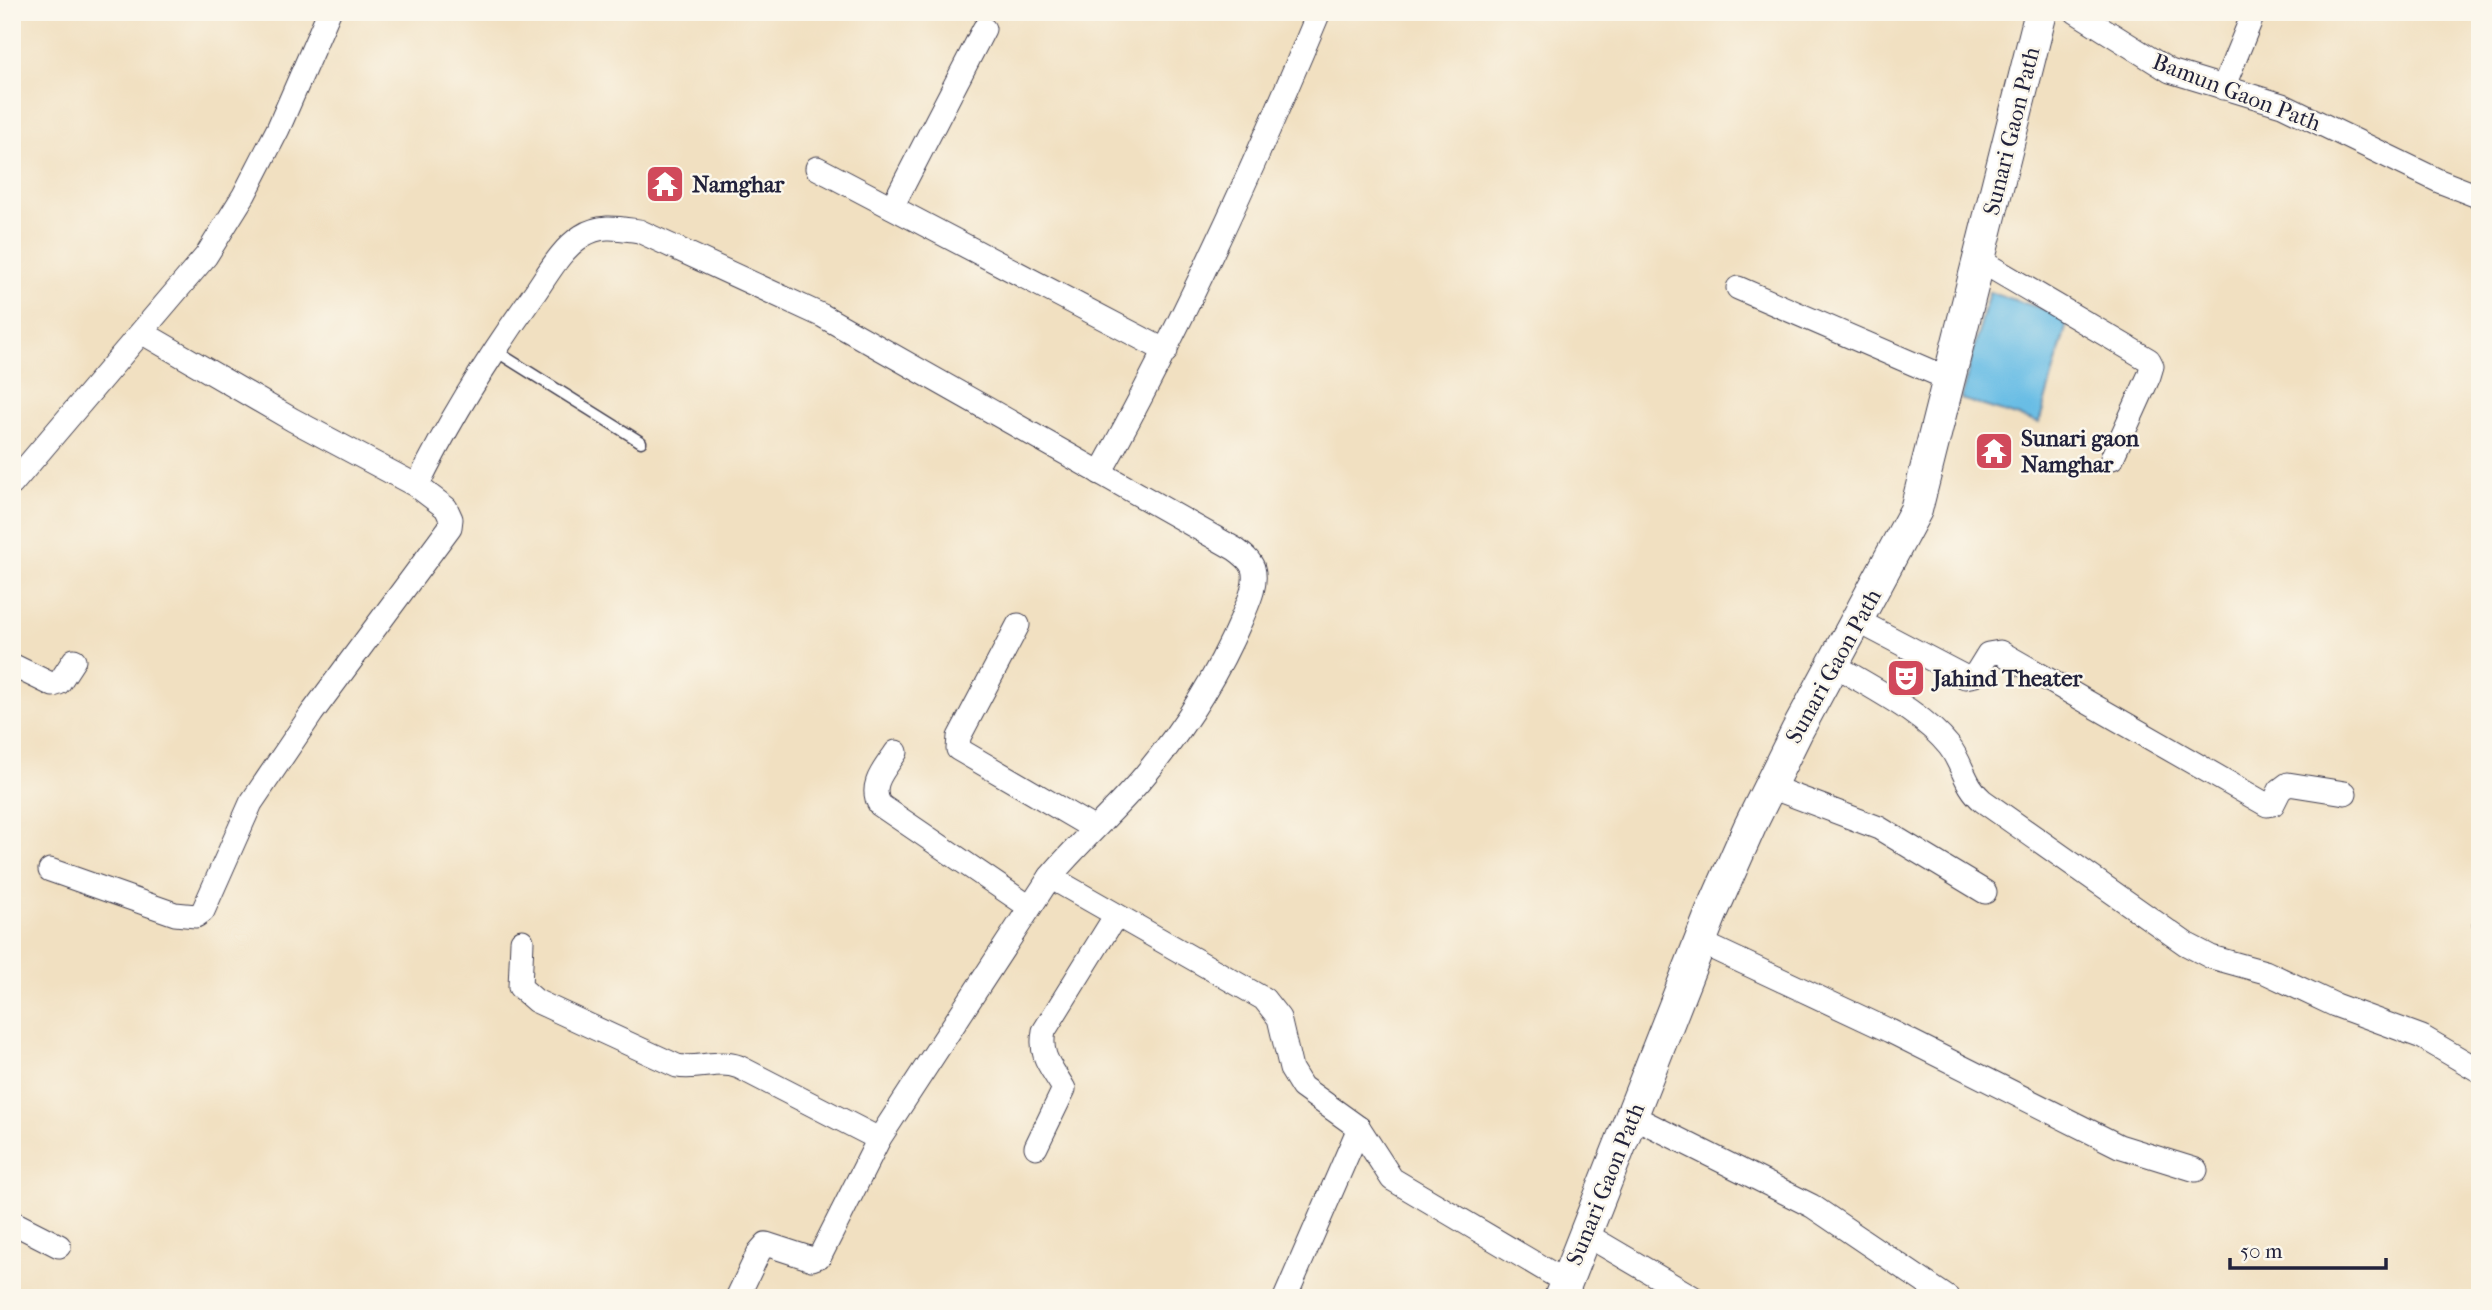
<svg xmlns="http://www.w3.org/2000/svg" width="2492" height="1310" viewBox="0 0 2492 1310" font-family="'IM FELL French Canon',serif">
<style>
.water{fill:#69bde5;stroke:#467090;stroke-width:2}
.lines{fill:none;stroke-linecap:round;stroke-linejoin:round}
.lane-casing{stroke:#413e4f;stroke-width:13}
.street-casing{stroke:#413e4f;stroke-width:25}
.secondary-casing{stroke:#413e4f;stroke-width:34}
.lane{stroke:#fff;stroke-width:10}
.street{stroke:#fff;stroke-width:23}
.secondary{stroke:#fff;stroke-width:32}
.labels{text-anchor:middle;stroke-width:5;stroke-linejoin:round;paint-order:stroke}
.street-label{font-size:23px;fill:#22223b;stroke:#fbf7ec}
.poi-label{font-size:23px;font-weight:bold;fill:#22223b;stroke:#fbf7ec;text-anchor:start}
</style>
<rect width="100%" height="100%" fill="#fbf7ec"/>
<filter id="ink" filterUnits="userSpaceOnUse"><feTurbulence type="fractalNoise" baseFrequency=".0143" numOctaves="2"/><feDisplacementMap in="SourceGraphic" scale="14" xChannelSelector="R" yChannelSelector="G"/><feConvolveMatrix kernelMatrix="1 2 1 2 8 2 1 2 1" color-interpolation-filters="sRGB"/></filter>
<filter id="wash" filterUnits="userSpaceOnUse"><feTurbulence type="fractalNoise" baseFrequency=".00686" numOctaves="4" result="noise"/><feDisplacementMap in="SourceGraphic" scale="28" xChannelSelector="R" yChannelSelector="G"/><feGaussianBlur stdDeviation="1.57" result="paint"/><feColorMatrix in="noise" values="0 0 0 0 0 0 0 0 0 0 0 0 0 0 0 0 0 1.4 0 .05"/><feComposite in="paint" operator="in"/></filter>
<g filter="url(#wash)">
<rect width="100%" height="100%" fill="#f1e0c1"/>
<!-- water -->
<polygon class="water" points="1989,292 2069,317 2039,423 1961,399"/>
</g>
<g filter="url(#ink)">
<g class="lines">
<!-- lane casing -->
<g class="lane-casing">
<g id="lane">
<polyline points="494,350 641,442"/>
<polyline points="2478,925 2480,926"/>
</g>
</g>
<!-- street casing -->
<g class="street-casing">
<g id="street">
<polyline points="2076,12 2170,71 2282,105 2439,181 2480,197"/>
<polyline points="2223,88 2254,12"/>
<polyline points="817,168 1166,351"/>
<polyline points="892,207 984,29"/>
<polyline points="1979,260 2149,360 2152,366 2149,376 2112,458"/>
<polyline points="1738,288 1951,380"/>
<path d="M1100,473c83,-149 153,-303 219,-461"/>
<polyline points="12,484 206,256 244,195 278,129 329,12"/>
<path d="M417,486c34,-69 73,-131 117,-192 14,-20 27,-45 48,-58 18,-12 36,-8 57,-5l184,85 412,233c7,5 15,11 18,19 5,17 -6,37 -12,52 -24,56 -57,108 -96,155 -30,36 -65,66 -95,102l214,122 15,19 12,51 11,18 57,41 33,51 174,103"/>
<polyline points="1858,621 1965,677 1975,675 1988,654 2000,652 2267,805 2273,804 2280,790 2288,784 2345,793"/>
<polyline points="1018,625 959,737 958,749 1093,828"/>
<path d="M1833,664c38,24 88,47 116,82 14,18 15,39 34,55l203,143 25,13 54,15 70,33 87,32 58,34"/>
<polyline points="12,665 53,685 59,683 74,660"/>
<path d="M896,752c-11,17 -28,33 -16,53l148,101"/>
<polyline points="1768,786 1879,828 1985,892"/>
<polyline points="50,870 175,914 196,916 203,911 251,803 312,713 450,527 451,519 446,508 417,486 293,420 143,333"/>
<path d="M522,941l-2,46 16,14 141,65c22,4 41,-7 62,1l140,72"/>
<polyline points="1700,942 1890,1031 2119,1146 2196,1170"/>
<polyline points="1632,1116 1812,1206 1948,1298"/>
<path d="M1036,1147l28,-58c-12,-22 -25,-31 -20,-58l72,-116"/>
<polyline points="12,1222 59,1246"/>
<polyline points="1585,1234 1694,1298"/>
<polyline points="737,1298 759,1252 766,1244 812,1259 820,1256 879,1139 1050,877"/>
<polyline points="1285,1298 1359,1128"/>
</g>
</g>
<!-- secondary casing -->
<g class="secondary-casing">
<polyline id="secondary" points="1560,1298 1711,914 1750,826 1797,731 1916,510 2041,12"/>
</g>
<!-- lane -->
<use href="#lane" class="lane"/>
<!-- street -->
<use href="#street" class="street"/>
<!-- secondary -->
<use href="#secondary" class="secondary"/>
</g>
</g>
<!-- icons -->
<defs>
<g id="temple-square" transform="scale(2.0125)"><rect x="-9" y="-9" width="18" height="18" rx="4" fill="#d1495b" stroke="#fbf7ec"/><path d="M0-6L5-2H3V0L6.5 2.5H4V6H1.5V3h-3V6H-4V2.5H-6.5L-3 0V-2H-5Z" fill="#fff"/></g>
<g id="theatre-square" transform="scale(2.0125)"><rect x="-9" y="-9" width="18" height="18" rx="4" fill="#d1495b" stroke="#fbf7ec"/><path d="M-5-5.5Q0-4 5-5.5V0Q5 5 0 6Q-5 5-5 0ZM-3.3-2.5H-1v1.5H-3.3ZM1-2.5H3.3v1.5H1ZM-2.8 1Q0 5.5 2.8 1Z" fill="#fff"/></g>
</defs>
<g fill-rule="evenodd">
<use href="#temple-square" x="665" y="184"/>
<use href="#temple-square" x="1994" y="451"/>
<use href="#theatre-square" x="1906" y="678"/>
</g>
<g class="labels">
<!-- street labels -->
<g class="street-label">
<text transform="translate(2237 92) rotate(21)" y="8">Bamun Gaon Path</text>
<text transform="translate(2011 131) rotate(-76)" y="8">Sunari Gaon Path</text>
<text transform="translate(1833 666) rotate(-61)" y="8">Sunari Gaon Path</text>
<text transform="translate(1605 1184) rotate(-68)" y="8">Sunari Gaon Path</text>
</g>
<!-- poi labels -->
<g class="poi-label">
<text x="692" y="192">Namghar</text>
<text x="2021" y="446">Sunari gaon<tspan x="2021" dy="26">Namghar</tspan></text>
<text x="1933" y="686">Jahind Theater</text>
</g>
</g>
<!-- margin -->
<rect width="2492" height="1310" fill="none" stroke="#fbf7ec" stroke-width="42"/>
<!-- scale -->
<path d="M2230 1258v10h156v-10" fill="none" stroke="#22223b" stroke-width="3.5"/>
<text x="2240" y="1258" font-size="21" fill="#22223b" stroke="#fbf7ec" stroke-width="5" paint-order="stroke">50 m</text>
</svg>
